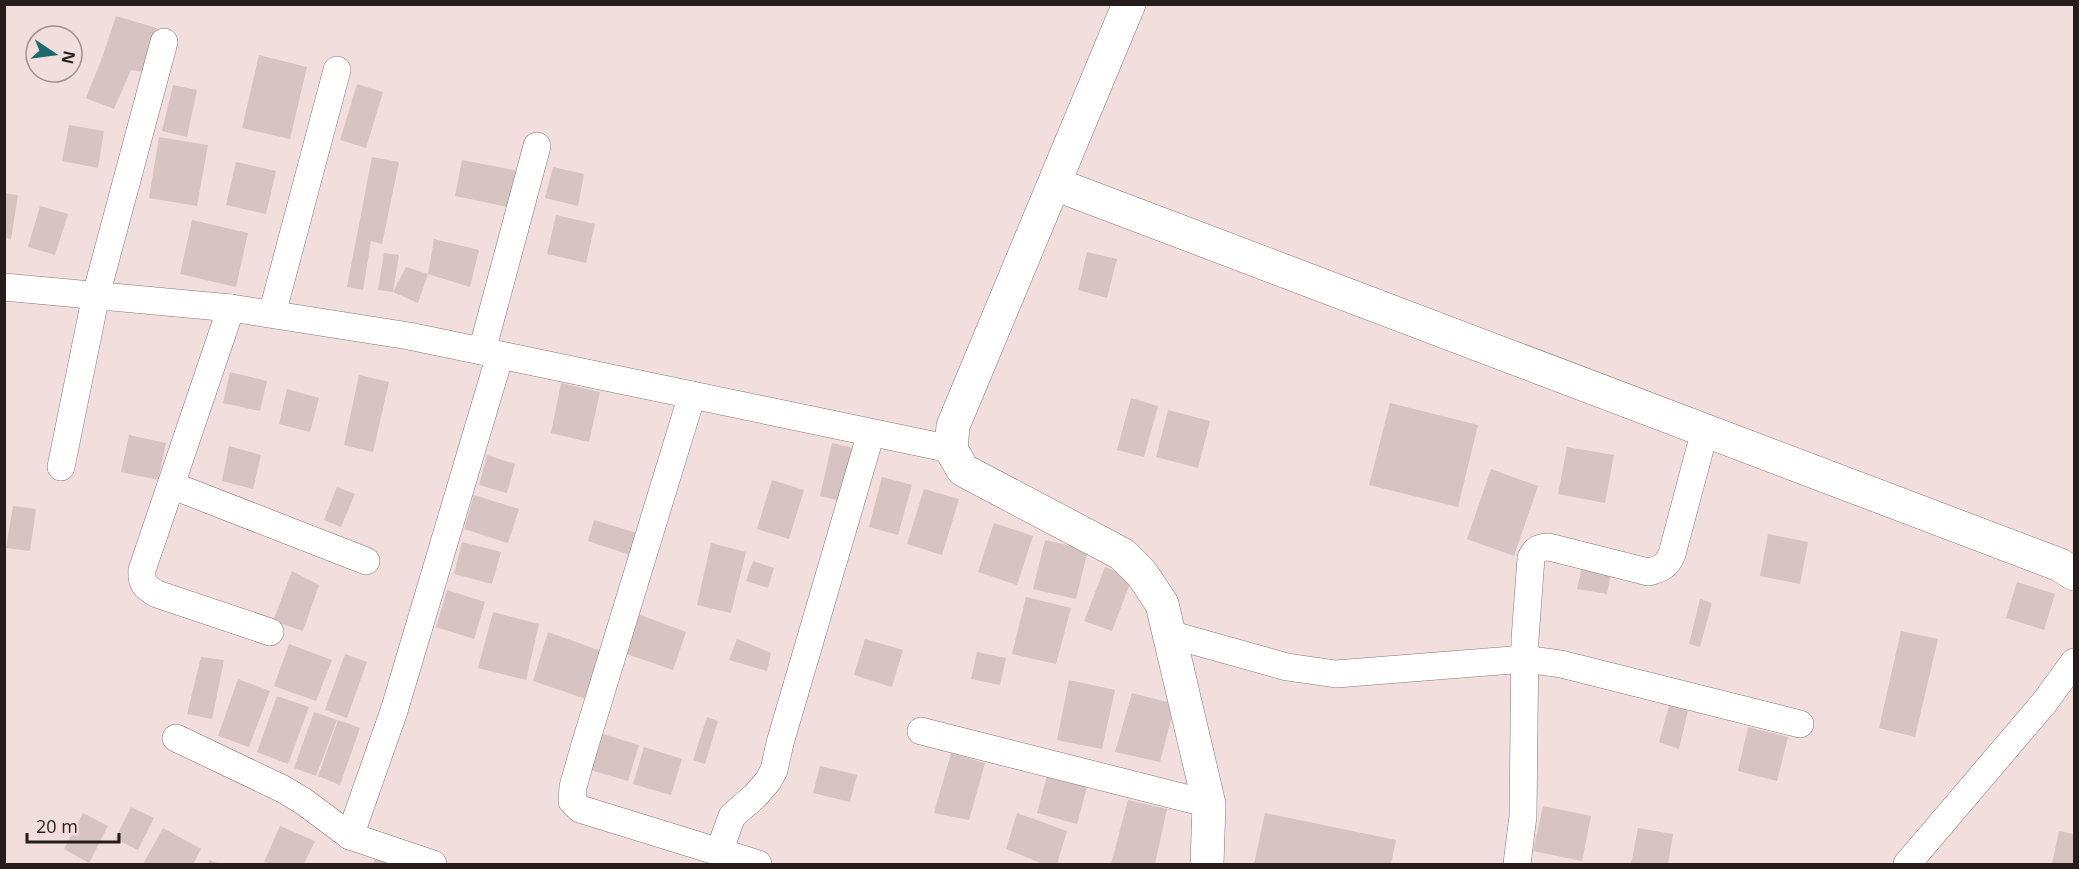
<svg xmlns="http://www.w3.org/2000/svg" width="2079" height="869" viewBox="0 0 2079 869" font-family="'Open Sans',sans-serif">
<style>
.building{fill:#d6c3c2}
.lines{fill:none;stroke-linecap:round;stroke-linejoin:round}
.minor-casing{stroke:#877675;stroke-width:28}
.tertiary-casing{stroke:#877675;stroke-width:34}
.minor{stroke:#fff;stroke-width:27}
.tertiary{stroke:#fff;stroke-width:33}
</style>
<rect width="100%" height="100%" fill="#f2dedd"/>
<!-- building -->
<g class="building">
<polygon points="116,16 157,28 144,72 131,70 114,109 86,98 102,58"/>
<polygon points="259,55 307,67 290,139 242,128"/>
<polygon points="357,84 383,92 366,148 340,140"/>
<polygon points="173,85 197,90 187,137 162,131"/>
<polygon points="69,125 104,131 98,168 62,161"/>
<polygon points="159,137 208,145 197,206 149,198"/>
<polygon points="372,157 399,162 382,244 371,241 363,290 347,287"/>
<polygon points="462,160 519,171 512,208 455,196"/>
<polygon points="236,162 276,171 266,214 226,205"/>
<polygon points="553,167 584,174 578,206 545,198"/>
<polygon points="4,193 18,195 11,239 4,237"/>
<polygon points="40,206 68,214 55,255 28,247"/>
<polygon points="556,215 595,224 586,263 547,254"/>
<polygon points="192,220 248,233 236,287 180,274"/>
<polygon points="434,239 479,250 470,287 428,274"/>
<polygon points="1087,252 1117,259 1107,298 1078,290"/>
<polygon points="384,253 399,255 393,292 406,267 428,274 418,303 393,292 378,290"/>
<polygon points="230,372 267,381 260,411 223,403"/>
<polygon points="359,375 389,382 373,452 344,445"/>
<polygon points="561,383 600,392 589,442 551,433"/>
<polygon points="287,389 319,398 310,432 279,424"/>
<polygon points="1131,398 1158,406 1144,457 1117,450"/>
<polygon points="1390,403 1478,425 1458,507 1369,485"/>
<polygon points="1168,410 1210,421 1198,468 1156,457"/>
<polygon points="129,435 166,443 158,480 121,472"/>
<polygon points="832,443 857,449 845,502 820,496"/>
<polygon points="229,446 261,455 253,489 222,481"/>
<polygon points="1567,447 1614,455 1605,503 1558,494"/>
<polygon points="487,455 515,464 507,493 479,485"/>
<polygon points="1491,469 1538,486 1514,556 1467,539"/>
<polygon points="882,477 912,485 898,535 869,527"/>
<polygon points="772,480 804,490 789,539 757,529"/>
<polygon points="337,487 355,494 341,527 324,520"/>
<polygon points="924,489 959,499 942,555 907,544"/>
<polygon points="474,495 519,509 508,543 464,529"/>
<polygon points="13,506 36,509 30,551 6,548"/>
<polygon points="594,520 637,533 630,555 588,541"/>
<polygon points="994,523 1033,536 1017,585 978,572"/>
<polygon points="1768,534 1808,542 1800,584 1760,576"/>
<polygon points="1045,540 1088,550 1076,599 1033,589"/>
<polygon points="462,542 501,552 492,584 454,574"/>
<polygon points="711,543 746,552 731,613 697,605"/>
<polygon points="753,561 774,568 768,588 746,581"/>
<polygon points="1583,563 1612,569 1607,594 1577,589"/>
<polygon points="1105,567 1132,578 1112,631 1084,621"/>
<polygon points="292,571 319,585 303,631 273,621"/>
<polygon points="2017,582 2055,594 2044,630 2006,618"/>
<polygon points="447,590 485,602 474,639 436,627"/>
<polygon points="1026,597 1071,608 1056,664 1012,654"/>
<polygon points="1700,599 1712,603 1700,647 1689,644"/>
<polygon points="493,612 539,624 526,680 478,668"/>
<polygon points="638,614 686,632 673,670 624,653"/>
<polygon points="1901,631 1938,639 1915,737 1879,728"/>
<polygon points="548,632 601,651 586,699 533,681"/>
<polygon points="737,639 771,653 767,671 729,660"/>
<polygon points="865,639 903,650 892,687 854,675"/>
<polygon points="289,644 332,660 316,701 274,686"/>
<polygon points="977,652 1006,658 1000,685 971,679"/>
<polygon points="345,654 367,662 347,718 325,710"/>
<polygon points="201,657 224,660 212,719 187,714"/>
<polygon points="238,679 270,691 249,747 218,736"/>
<polygon points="1069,680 1115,690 1102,749 1057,740"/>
<polygon points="1132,693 1175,704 1160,762 1115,752"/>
<polygon points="277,696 309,707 288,764 257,752"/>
<polygon points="1671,698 1690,702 1679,749 1659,742"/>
<polygon points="314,712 337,720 316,776 294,768"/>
<polygon points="707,717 718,721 705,764 693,760"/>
<polygon points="338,720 360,728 340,785 318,776"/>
<polygon points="1748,727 1788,737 1777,781 1738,771"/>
<polygon points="600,733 639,745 628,781 590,770"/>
<polygon points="644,747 682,759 671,795 633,784"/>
<polygon points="951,753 985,763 969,820 934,813"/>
<polygon points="820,766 857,775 850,802 813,793"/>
<polygon points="1047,776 1088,783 1077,824 1037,813"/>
<polygon points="1128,800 1167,809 1155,864 1111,864"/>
<polygon points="1543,806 1591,816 1582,861 1533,851"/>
<polygon points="131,807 154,818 138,850 115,839"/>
<polygon points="83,813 108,826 89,863 64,849"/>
<polygon points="1017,813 1067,831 1057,864 1043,864 1006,849"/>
<polygon points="1265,813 1396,840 1391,864 1254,864"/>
<polygon points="280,826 315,841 304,864 269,864 264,862"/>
<polygon points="163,828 201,849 193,864 143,864"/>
<polygon points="1638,828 1673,834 1668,864 1631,864"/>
<polygon points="2059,831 2074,834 2074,864 2052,864"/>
<polygon points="377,852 391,857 388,864 373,864"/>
<polygon points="209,860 221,864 208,864"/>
</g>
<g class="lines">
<!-- minor casing -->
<g class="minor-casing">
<g id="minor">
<polyline points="4,287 231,308 409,336 951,449"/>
<path d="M231,308l-89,262c-1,14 3,17 15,24l113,38"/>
<polyline points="272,314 337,70"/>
<polyline points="482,351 537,146"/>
<polyline points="692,395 584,748 573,787 572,801 580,809 758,864"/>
<polyline points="61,467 96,295 164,42"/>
<polyline points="171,485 366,561"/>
<polyline points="1169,634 1287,667 1336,674 1525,659 1561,664 1800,724"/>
<polyline points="921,731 1209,804"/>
<polyline points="176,738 283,789 303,801 350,836 433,864"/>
<polyline points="350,836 394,711 500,355"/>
<polyline points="719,852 732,816 755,796 768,781 774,770 780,743 871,433"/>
<path d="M1517,864l6,-48 2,-177 6,-81c4,-9 9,-11 18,-11l99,25c13,-3 19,-6 24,-18l33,-124"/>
<polyline points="1907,864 2044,703 2074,662"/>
</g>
</g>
<!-- tertiary casing -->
<g class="tertiary-casing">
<g id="tertiary">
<polyline points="1129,4 953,426 951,449 963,470 1122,554 1142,574 1162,604 1209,804 1207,864"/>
<polyline points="1055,184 2060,565 2074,574"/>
</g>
</g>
<!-- minor -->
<use href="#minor" class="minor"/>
<!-- tertiary -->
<use href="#tertiary" class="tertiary"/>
</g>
<!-- border -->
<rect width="2079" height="869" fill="none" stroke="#241d1c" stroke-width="12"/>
<!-- north arrow -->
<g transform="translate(54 54) rotate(103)"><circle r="28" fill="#f2dedd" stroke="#a09190" stroke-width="1.5"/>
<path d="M0-4.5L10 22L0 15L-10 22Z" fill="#1c696e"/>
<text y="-9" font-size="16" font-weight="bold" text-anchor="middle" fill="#241d1c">N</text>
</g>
<!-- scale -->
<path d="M27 833v9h92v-9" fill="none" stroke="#241d1c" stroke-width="3"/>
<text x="36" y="833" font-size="18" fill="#241d1c" stroke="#f2dedd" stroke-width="4.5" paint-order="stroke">20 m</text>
</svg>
